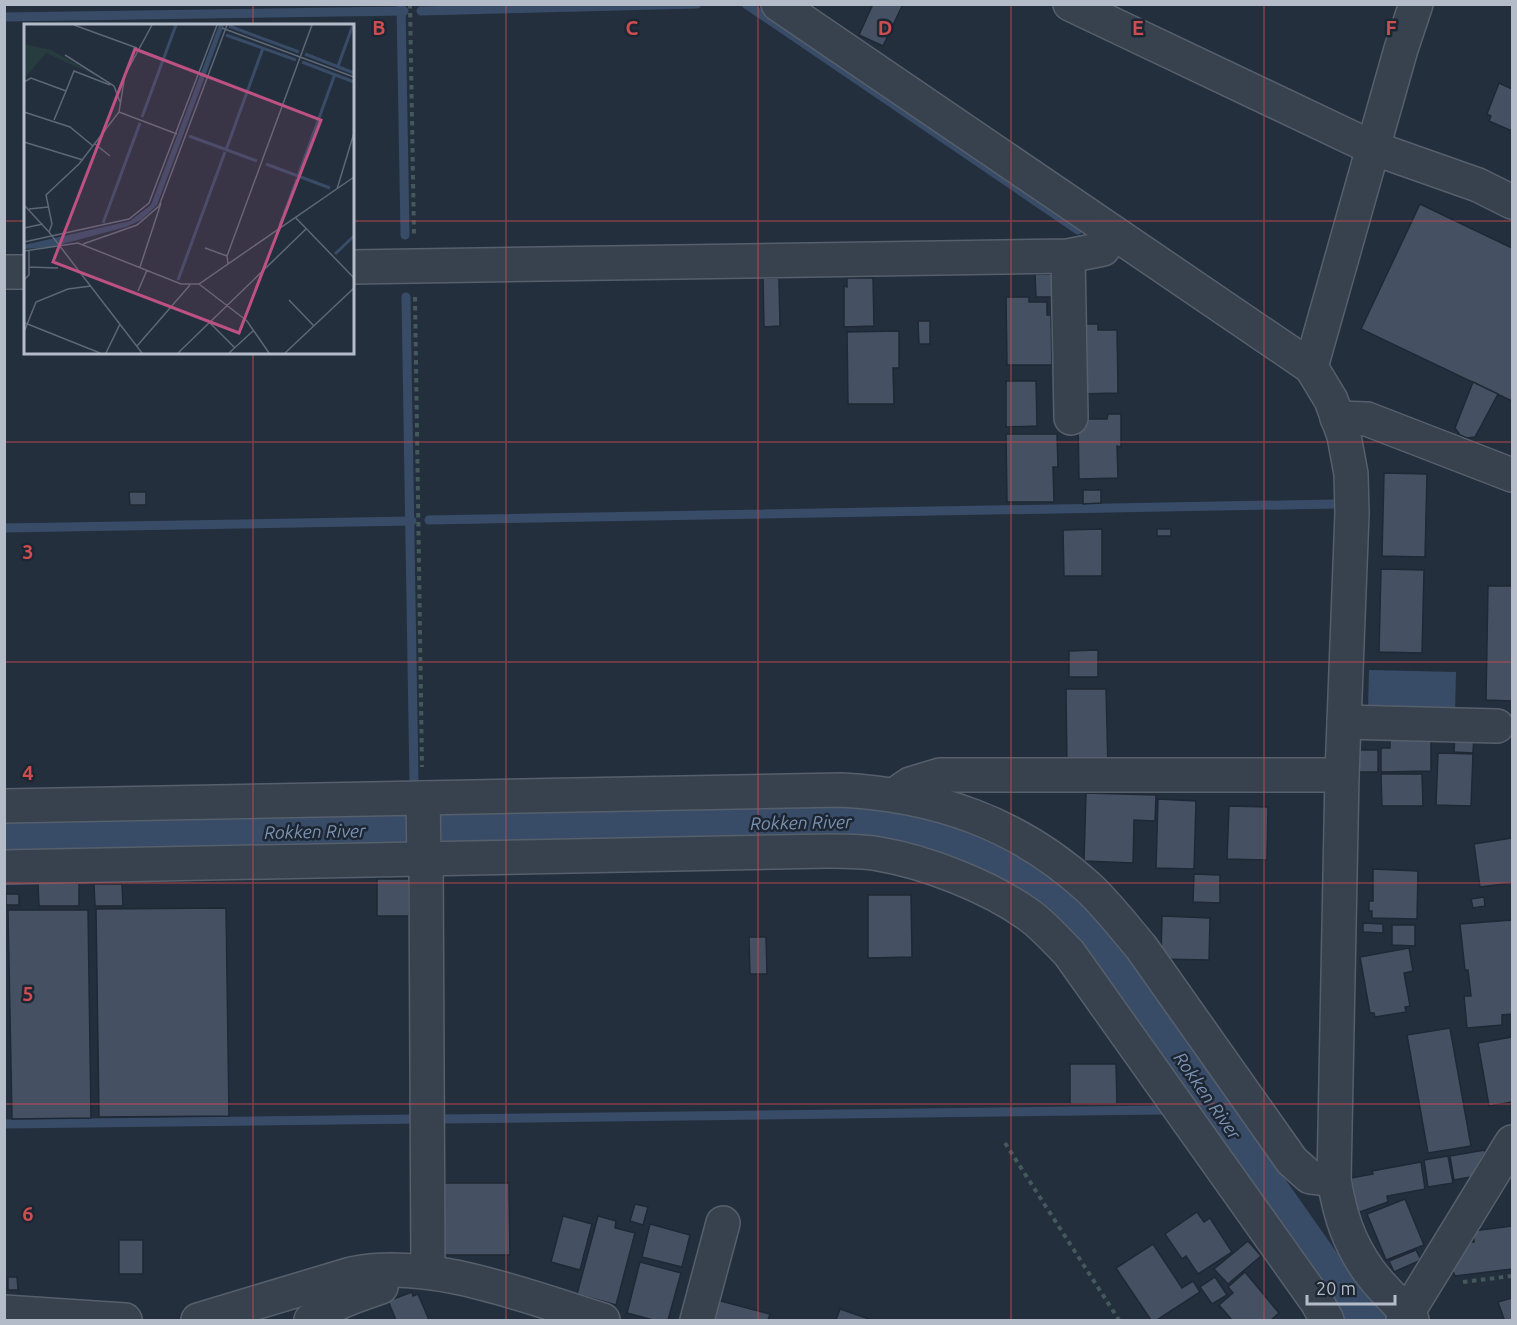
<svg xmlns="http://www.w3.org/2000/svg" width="1517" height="1325" viewBox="0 0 1517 1325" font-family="Ubuntu,sans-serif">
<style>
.water{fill:#394c67}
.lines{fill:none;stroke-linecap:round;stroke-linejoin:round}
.stream{stroke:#394c67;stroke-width:9}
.building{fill:#455162;stroke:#1f2835;stroke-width:1.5}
.minor-casing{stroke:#565f6c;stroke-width:36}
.path{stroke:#44595c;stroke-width:4;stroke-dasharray:4.5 4.5;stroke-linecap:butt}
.minor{stroke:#38414e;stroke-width:33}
.grid{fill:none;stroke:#ce4d50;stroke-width:1.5;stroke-opacity:0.55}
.labels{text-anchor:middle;stroke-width:5;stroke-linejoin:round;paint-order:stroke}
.water-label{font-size:18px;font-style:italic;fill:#7c92b1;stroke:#1d2633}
.inset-river{fill:none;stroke:#394c67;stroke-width:3}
.inset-road{fill:none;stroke:#5e6776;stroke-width:1.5}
.view{fill:#bd5182;fill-opacity:0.15;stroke:#bd5182;stroke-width:3}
.inset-edge{fill:none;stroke:#b4bcc9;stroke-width:3}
.grid-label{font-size:20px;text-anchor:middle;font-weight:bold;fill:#ce4d50;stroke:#1d2633;stroke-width:5;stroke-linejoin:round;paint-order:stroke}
</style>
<rect width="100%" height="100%" fill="#242f3e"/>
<!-- water -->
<g class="water">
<polygon points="1369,670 1456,672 1455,713 1368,711"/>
<path d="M841,805c24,3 49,4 73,9 13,2 27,8 40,13 75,25 126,67 174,129l212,301 50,63h-50l-244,-353 -166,-114 -925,1 -1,-33z"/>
</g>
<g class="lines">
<!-- stream -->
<g class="stream">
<polyline points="401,4 405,235"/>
<polyline points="746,4 1078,230"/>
<polyline points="421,11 697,4"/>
<polyline points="4,17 404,11"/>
<polyline points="406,297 414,783"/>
<polyline points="429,520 1335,504"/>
<polyline points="4,528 412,521"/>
<polyline points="443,1119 1165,1110"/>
<polyline points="4,1124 418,1119"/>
</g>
</g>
<!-- building -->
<g class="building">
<polygon points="873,4 903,4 883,46 859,35"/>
<polygon points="1499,83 1512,89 1512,131 1489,121 1491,116 1487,114"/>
<polygon points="1420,204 1512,248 1512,401 1361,329"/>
<polygon points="1035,274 1058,274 1058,297 1036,297"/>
<polygon points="763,278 779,278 780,326 764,327"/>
<polygon points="847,278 873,278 874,326 844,327 844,286 847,287"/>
<polygon points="1006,297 1029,297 1029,302 1047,302 1047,315 1051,315 1052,365 1007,365"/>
<polygon points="918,321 930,321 930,344 919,344"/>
<polygon points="1077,324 1098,324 1098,330 1117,330 1118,393 1078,394"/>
<polygon points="899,331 899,368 893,368 894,404 848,404 847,332"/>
<polygon points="1006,381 1036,381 1037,426 1006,427"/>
<polygon points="1473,382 1498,394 1475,437 1467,438 1460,435 1455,428"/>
<polygon points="1108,414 1121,414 1121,447 1117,446 1118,478 1079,479 1078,419 1107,419"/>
<polygon points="1006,434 1057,434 1058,467 1053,467 1054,502 1007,502"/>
<polygon points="1384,473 1427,474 1425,557 1382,556"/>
<polygon points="1083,490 1101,490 1101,503 1083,504"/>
<polygon points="129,492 146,492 146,505 130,505"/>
<polygon points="1102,529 1102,576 1064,576 1063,530"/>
<rect x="1157" y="529" width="14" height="7"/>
<polygon points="1381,569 1424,570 1422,653 1379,652"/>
<polygon points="1488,586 1512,586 1512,701 1486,700"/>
<polygon points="1098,650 1098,677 1069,677 1069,651"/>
<polygon points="1066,689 1106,689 1108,768 1067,768"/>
<polygon points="1455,734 1474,735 1473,753 1454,752"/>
<polygon points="1390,739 1431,739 1431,771 1381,772 1381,748 1390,748"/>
<rect x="1359" y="750" width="19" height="22"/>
<polygon points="1438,753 1473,754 1471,806 1436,805"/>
<polygon points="1381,774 1422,774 1423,806 1382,806"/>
<polygon points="1086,793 1156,795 1155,821 1134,820 1133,863 1084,861"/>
<polygon points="1158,799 1196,801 1194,869 1156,868"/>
<polygon points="1229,806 1268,807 1267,860 1227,859"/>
<polygon points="1512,838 1512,883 1480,887 1474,844"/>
<polygon points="1373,869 1418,871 1417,919 1372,918 1372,911 1369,911 1369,901 1373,901"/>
<polygon points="1194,874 1220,875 1220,903 1193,902"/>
<rect x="377" y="879" width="32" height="37"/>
<polygon points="38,883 79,883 79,906 39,906"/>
<polygon points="94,884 122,884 123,906 95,906"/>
<rect x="6" y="894" width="13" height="11"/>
<polygon points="868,895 911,895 912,957 868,958"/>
<polygon points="1484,897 1485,906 1473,908 1471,899"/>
<polygon points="226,908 229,1116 99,1117 96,909"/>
<polygon points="8,910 88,910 91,1118 12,1119"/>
<polygon points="1162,916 1210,918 1209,960 1161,959"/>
<polygon points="1512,920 1512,1014 1502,1015 1502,1025 1467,1028 1464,996 1471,996 1468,970 1465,970 1460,924"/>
<polygon points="1363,923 1383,924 1383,933 1363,932"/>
<polygon points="1392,925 1415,925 1415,946 1392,945"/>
<polygon points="749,937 766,937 767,974 750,974"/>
<polygon points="1409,948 1413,971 1404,973 1410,1006 1405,1007 1406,1012 1375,1017 1374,1013 1370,1013 1360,957"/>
<polygon points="1450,1028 1471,1146 1428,1153 1407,1035"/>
<polygon points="1512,1037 1512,1102 1489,1106 1478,1043"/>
<polygon points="1070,1064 1116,1064 1117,1104 1070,1104"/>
<polygon points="1485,1150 1485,1153 1471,1177 1454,1180 1450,1156"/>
<polygon points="1448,1156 1453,1183 1428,1187 1424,1160"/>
<polygon points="1421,1162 1425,1189 1387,1196 1388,1202 1357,1213 1351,1178 1373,1174 1372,1171"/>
<polygon points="442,1183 509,1183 510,1255 443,1255"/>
<polygon points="1405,1199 1424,1245 1386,1260 1367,1214"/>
<polygon points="635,1204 648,1207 643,1225 630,1221"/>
<polygon points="1197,1212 1204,1222 1210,1218 1232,1252 1198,1274 1186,1256 1182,1259 1165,1234"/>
<polygon points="563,1216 592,1224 580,1270 551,1262"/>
<polygon points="598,1216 616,1221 615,1228 635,1233 616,1305 577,1294"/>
<polygon points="650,1224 690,1235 682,1267 642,1257"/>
<polygon points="1512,1226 1512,1269 1455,1276 1452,1269 1469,1242 1474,1242 1473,1231"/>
<rect x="119" y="1240" width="24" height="34"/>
<polygon points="1248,1241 1261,1256 1228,1284 1214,1269"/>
<polygon points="1153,1244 1182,1288 1193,1281 1200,1292 1157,1320 1151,1320 1116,1268"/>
<polygon points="1416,1250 1421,1260 1394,1272 1389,1261"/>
<polygon points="640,1262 681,1273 668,1320 653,1320 627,1313"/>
<polygon points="1245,1272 1279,1313 1271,1320 1232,1320 1219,1305 1233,1293 1228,1287"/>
<polygon points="8,1277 17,1277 18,1290 8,1290"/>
<polygon points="1215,1277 1227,1295 1212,1304 1200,1287"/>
<polygon points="412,1292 413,1296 418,1294 429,1320 396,1320 388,1301"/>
<polygon points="1512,1298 1512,1320 1498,1320 1504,1319 1498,1302"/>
<polygon points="713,1299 770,1314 768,1320 708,1320"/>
<polygon points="840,1309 872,1320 836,1320"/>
</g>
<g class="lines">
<!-- minor casing -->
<g class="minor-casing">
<g id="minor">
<path d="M778,4l533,363 20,33 13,36 7,38 1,39 -10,262 -8,405c6,34 14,62 35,91 13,18 30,32 43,49"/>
<polyline points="1070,4 1373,148 1478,185 1512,202"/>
<polyline points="1068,256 1071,418"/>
<polyline points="352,267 1068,256 1103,249 1114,233"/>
<polyline points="4,272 26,272"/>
<polyline points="1311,367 1401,49 1416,4"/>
<polyline points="1337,418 1367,419 1512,475"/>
<polyline points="1344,722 1497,726"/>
<polyline points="894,795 910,784 940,775 1342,775"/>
<polyline points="423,798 424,859"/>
<path d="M4,806l837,-16c95,5 177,33 248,98 19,18 35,39 52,59l151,214 18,16 24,3"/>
<polyline points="426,859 428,1272"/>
<path d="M4,867l824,-16c17,0 35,0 51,3 48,8 111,33 150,61 15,11 27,25 40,38l248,349 10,18"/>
<polyline points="4,1312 125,1320"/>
<path d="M198,1320l153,-46c79,-17 176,23 252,46"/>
<path d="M311,1320c21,-17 44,-24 70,-33"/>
<polyline points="697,1320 723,1223"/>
<polyline points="1403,1320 1512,1142"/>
</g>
</g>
<!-- path -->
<g class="path">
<polyline points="410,4 414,236"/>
<polyline points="415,297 422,767"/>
<polyline points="1005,1143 1119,1320"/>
<polyline points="1463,1282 1512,1276"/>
</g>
<!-- minor -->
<use href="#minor" class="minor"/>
</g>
<!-- grid -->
<path class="grid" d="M253,4v22M506,4v1316M758,4v1316M1011,4v1316M1264,4v1316M4,221h22M352,221h1160M253,352v968M4,442h1508M4,662h1508M4,883h1508M4,1104h1508"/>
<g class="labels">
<!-- water labels -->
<g class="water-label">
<text transform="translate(801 823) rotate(-1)" y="6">Rokken River</text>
<text transform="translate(315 832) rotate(-1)" y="6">Rokken River</text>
<text transform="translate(1207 1096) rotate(55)" y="6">Rokken River</text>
</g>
</g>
<!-- overview -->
<g transform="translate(24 24)">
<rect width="330" height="330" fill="#242f3e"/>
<path d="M0,20l27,6 46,26 -51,-23 -22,26z" fill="#263c3f"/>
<path d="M195,1h5l-67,180 -16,15 -15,7 -75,20 -27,2v-4l106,-24 21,-16z" fill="#394c67"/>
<path class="inset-river" d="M205,2l70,26M202,11l70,25M116,27l23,9M281,30l49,19M278,38l52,20M314,42l15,-41M118,93l34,-92M165,112l68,25M202,126l37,-102M242,140l64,24M274,152l37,-102M79,199l37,-100M256,201l17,-46M311,230l19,-18M154,256l47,-128"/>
<path class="inset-road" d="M50,1l63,23M198,4l132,49M41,31l49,31 6,16M0,58l7,-4 35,13 -12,29M42,67l8,-20 36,14M0,88l46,15 23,19M95,88l58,22M0,118l59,18M71,120l15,12M313,165l17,-56M0,181l25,27 93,121M5,185l19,-2M271,193l59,61M0,204l19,-4M25,208l3,-8 -6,-29 33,-31 40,-52 6,-37 27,-50M0,218l105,-23 20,-16 68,-178M59,220l54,-19 22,-19 68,-181M181,224l22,8M0,227l54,-8 103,41h18l155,-107M204,240l-1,-8 85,-231M5,243l29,1M116,243l21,-64M0,256l5,-5v-24M175,260l48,37 22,32M114,267l9,-21M265,276l25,26M1,299l75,30M186,299l25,25M0,308l12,-30 32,-13 23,-3M113,322l53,-61M82,329l14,-29M154,329l128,-124M205,329l25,-23M261,329l69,-65"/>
<path class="view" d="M111,25l186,71 -82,213 -186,-71z"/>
<rect width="330" height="330" class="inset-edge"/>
</g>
<g class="grid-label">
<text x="379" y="35">B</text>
<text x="632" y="35">C</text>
<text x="885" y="35">D</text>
<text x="1138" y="35">E</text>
<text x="1391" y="35">F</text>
<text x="28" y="559">3</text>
<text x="28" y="780">4</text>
<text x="28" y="1001">5</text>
<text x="28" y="1221">6</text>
</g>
<!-- border -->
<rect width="1517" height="1325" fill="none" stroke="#b4bcc9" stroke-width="12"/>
<!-- scale -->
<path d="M1307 1295v9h88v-9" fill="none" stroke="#b4bcc9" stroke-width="3"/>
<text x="1316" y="1295" font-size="18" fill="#b4bcc9" stroke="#1d2633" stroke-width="4.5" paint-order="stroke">20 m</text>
</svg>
